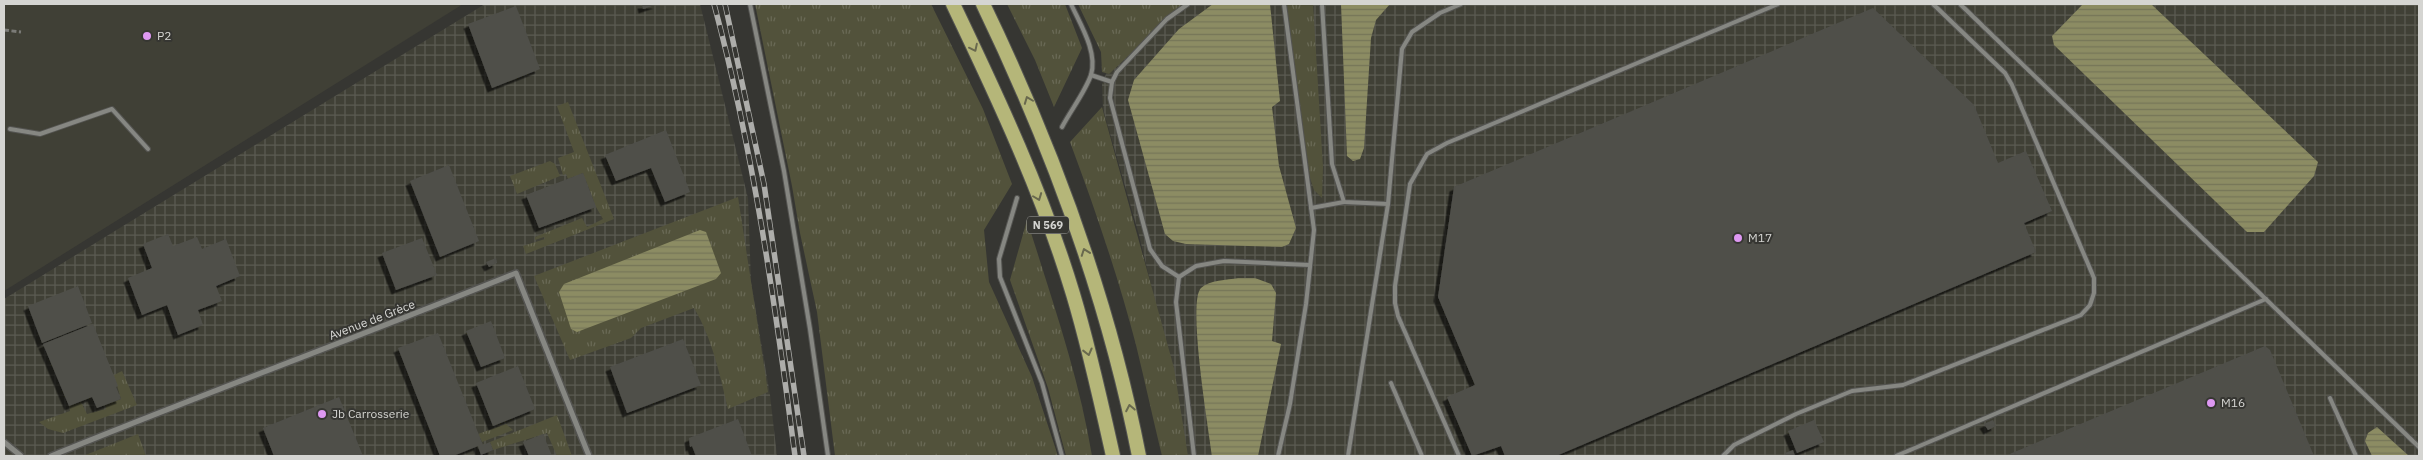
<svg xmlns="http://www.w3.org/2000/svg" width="2423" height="460" viewBox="0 0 2423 460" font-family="'IBM Plex Sans',sans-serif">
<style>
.built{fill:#404036}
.industrial{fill:url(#industrial-grid)}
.grass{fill:url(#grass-tufts)}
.water{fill:url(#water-rules)}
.building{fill:#4f4f4a;filter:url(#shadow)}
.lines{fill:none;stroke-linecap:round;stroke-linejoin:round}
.service-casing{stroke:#545451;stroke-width:6}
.minor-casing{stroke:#545451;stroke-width:8}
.trunk-casing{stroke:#545451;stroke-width:16}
.path{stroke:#7b7b77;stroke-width:3;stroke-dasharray:5 2.5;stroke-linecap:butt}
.service{stroke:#868782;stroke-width:4}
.minor{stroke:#868782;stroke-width:5}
.trunk{stroke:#b5b679;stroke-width:14}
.rail-casing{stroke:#adadaa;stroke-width:5.5}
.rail{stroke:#363632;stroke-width:4;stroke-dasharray:11;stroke-linecap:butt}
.oneway{stroke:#69694e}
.poi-dot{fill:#de98f2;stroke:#363632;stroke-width:2}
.labels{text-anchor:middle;stroke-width:4;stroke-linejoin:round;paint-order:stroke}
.shield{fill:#363632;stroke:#a5a5a2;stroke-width:1}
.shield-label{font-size:11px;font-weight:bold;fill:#d5d5d2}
.poi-label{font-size:12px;fill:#d5d5d2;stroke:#363632;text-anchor:start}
.street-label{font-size:12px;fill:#d5d5d2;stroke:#363632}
</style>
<defs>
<pattern id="industrial-grid" width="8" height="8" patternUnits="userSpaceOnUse" patternTransform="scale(1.25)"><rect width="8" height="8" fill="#404036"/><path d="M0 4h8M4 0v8" fill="none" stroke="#5b5b52"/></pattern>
<pattern id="grass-tufts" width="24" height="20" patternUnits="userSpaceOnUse" patternTransform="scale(1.25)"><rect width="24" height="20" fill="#52523b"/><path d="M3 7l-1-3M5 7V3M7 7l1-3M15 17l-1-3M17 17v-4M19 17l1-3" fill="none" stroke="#6a6a56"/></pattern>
<pattern id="water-rules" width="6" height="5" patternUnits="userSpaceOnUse" patternTransform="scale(1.25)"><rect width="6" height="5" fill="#8c8c63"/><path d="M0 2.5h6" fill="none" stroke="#757558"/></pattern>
<filter id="shadow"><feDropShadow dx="-4.5" dy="4.5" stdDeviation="0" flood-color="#0009"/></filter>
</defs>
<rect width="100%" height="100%" fill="#363632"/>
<!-- built -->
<polygon class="built" points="4,4 463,4 4,291"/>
<!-- industrial -->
<g class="industrial">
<polygon points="485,4 700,4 748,198 751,282 770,395 777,456 4,456 4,299"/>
<polygon points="1118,4 2419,4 2419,456 1185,456 1171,368 1139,235 1103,109 1102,84 1106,74 1110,22"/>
</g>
<!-- grass -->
<g class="grass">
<polygon points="755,4 931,4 983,109 1012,184 984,230 989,282 1032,377 1058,456 835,456 817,312 800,233 792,186"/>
<polygon points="1007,4 1065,4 1082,48 1054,107 1035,60"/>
<polygon points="1078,4 1183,4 1109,74 1102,72 1101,52"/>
<polygon points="1286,4 1313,4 1323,167 1322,198 1314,190 1310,178"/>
<polygon points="568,102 614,219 526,254 523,246 545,239 544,237 535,240 535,237 582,218 587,227 603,219 596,207 583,173 568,179 566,174 563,175 558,158 574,152 557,106"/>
<path d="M1102,107l72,261 14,88h-26c-9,-37 -17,-74 -26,-111 -18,-69 -41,-136 -66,-203z"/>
<polygon points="550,161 555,164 560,176 517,194 510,176"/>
<path d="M738,197l30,195 -40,17c-8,-34 -16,-71 -34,-101l-53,20 -10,10 -61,22 -36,-84z"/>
<path d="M1027,220c24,77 52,156 65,236h-26l-18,-68 -38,-108z"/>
<polygon points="122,371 137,405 63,433 48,429 39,422 70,411 69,406 81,402 87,414 106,409 105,405 121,399 114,375"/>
<polygon points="557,415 572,456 557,456 547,433 493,450 490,442"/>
<polygon points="506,424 513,430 482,442 478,434"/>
<polygon points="138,434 146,456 83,456"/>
</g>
<!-- water -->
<g class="water">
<polygon points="1213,4 1270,4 1280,101 1272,107 1279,166 1296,228 1289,244 1282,247 1186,244 1173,241 1165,234 1128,100 1134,80 1179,29"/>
<polygon points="1341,4 1390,4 1376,20 1371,38 1364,148 1360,159 1353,161 1347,156"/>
<polygon points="2083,4 2151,4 2318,162 2314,176 2264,232 2247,232 2054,45 2052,36"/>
<polygon points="700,230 706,232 721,273 716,279 577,332 571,329 559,292 564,284"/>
<path d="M1238,278h17l16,6 5,9 -4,48 9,3 -23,112h-46c-3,-25 -25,-154 -11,-168 9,-8 26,-8 37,-10z"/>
<polygon points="2377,427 2409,456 2372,456 2365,441 2368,433"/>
</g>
<!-- building -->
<g class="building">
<polygon points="642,4 658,4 643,9"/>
<polygon points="516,6 540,69 492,88 468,24"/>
<polygon points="1873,8 1974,105 1998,163 2026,151 2052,211 2024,223 2036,252 1556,456 1505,456 1501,446 1472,456 1447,397 1475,385 1438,297 1454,187"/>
<polygon points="666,130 690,192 665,202 651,168 616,181 605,155"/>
<polygon points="449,165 479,241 440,257 410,181"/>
<polygon points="583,173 596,207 539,228 526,195"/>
<polygon points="168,234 173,246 197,237 202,249 226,239 240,276 216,286 222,301 198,310 203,325 178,335 167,305 142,315 128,278 152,268 143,244"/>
<polygon points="422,238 437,275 396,290 382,253"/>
<polygon points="496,258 497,263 489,267 486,262"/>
<polygon points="78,286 92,323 42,343 28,306"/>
<polygon points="491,321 505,358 481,367 466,331"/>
<polygon points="93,324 118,386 116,387 121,399 97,408 92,397 69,406 43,344"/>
<polygon points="438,333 483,445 490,442 493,450 481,455 478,446 453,456 440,456 398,348"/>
<polygon points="683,339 701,385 627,413 610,367"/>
<polygon points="2265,346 2270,350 2314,456 2005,456"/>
<polygon points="518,366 535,409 493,426 476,383"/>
<polygon points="339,397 363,456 274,456 263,428"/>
<polygon points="738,419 752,456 696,456 692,446 690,447 689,438"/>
<polygon points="1814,420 1824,442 1797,453 1788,431"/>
<polygon points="1993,420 1996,426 1988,430 1984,424"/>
<polygon points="543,434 552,456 529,456 523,442"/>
<polygon points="1793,450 1795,456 1786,456 1785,453"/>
</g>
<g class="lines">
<!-- service casing -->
<g class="service-casing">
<g id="service">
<polyline points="750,4 784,171 810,329 828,456"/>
<polyline points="1188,4 1167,19 1117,72 1112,82 1110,98 1150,249 1162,266 1179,277 1176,302 1194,456"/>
<polyline points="1322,4 1332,164 1344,202 1388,204"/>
<polyline points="1960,4 2419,447"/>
<polyline points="1091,75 1112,82"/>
<path d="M1062,127c9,-17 23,-35 29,-52 7,-23 -11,-51 -20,-71"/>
<polyline points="10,129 40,134 112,109 148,149"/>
<polyline points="1017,198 999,259 1000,277 1042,383 1062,456"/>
<polyline points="1311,208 1344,202"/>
<polyline points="1179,277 1196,266 1224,261 1310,265"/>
<polyline points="1391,383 1422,456"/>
<polyline points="2330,398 2356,456"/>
<polyline points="1278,456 1290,404 1306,304 1314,230 1284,4"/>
<polyline points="1348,456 1388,204 1402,49 1412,32 1440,13 1461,4"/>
<polyline points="1459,456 1398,316 1395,303 1395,286 1410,184 1427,154 1447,143 1778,4"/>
<polyline points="1723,456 1734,445 1796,414 1852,391 1903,385 2081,315 2090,305 2094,293 2094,278 2012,85 2005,73 1933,4"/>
<polyline points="1896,456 2266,299"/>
</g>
</g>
<!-- minor casing -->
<g class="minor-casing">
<g id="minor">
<polyline points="4,442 21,456"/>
<path d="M51,456c154,-63 310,-120 465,-183l73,183"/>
</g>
</g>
<!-- trunk casing -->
<g class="trunk-casing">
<g id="trunk">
<path d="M953,4c45,94 90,190 120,290 16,53 28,108 40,162"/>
<path d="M983,4c70,145 125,294 156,452"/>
</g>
</g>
<!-- path -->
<polyline class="path" points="4,30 21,32"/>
<!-- service -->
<use href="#service" class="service"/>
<!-- minor -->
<use href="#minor" class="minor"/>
<!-- trunk -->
<use href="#trunk" class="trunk"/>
<!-- rail casing -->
<g class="rail-casing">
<g id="rail">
<path d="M714,4c40,149 61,300 81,452"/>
<polyline points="725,4 764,184 804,456"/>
</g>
</g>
<!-- rail -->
<use href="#rail" class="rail"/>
</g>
<!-- one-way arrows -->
<defs><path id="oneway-chevron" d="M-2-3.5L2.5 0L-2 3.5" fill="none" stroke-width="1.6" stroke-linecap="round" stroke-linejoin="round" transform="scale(1.25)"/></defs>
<g class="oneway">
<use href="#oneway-chevron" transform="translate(974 48) rotate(64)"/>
<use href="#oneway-chevron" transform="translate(1028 100) rotate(-111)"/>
<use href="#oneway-chevron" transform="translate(1038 197) rotate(69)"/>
<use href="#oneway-chevron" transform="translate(1085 252) rotate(-110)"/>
<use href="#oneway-chevron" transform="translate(1088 352) rotate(76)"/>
<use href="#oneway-chevron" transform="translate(1130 408) rotate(-101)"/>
</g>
<!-- markers -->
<g class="poi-dot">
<circle cx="147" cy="36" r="5"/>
<circle cx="1738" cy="238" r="5"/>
<circle cx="2211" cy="403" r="5"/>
<circle cx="322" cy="414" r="5"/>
</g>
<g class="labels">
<!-- shield labels -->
<rect class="shield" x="1027" y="216.5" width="42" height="17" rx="4"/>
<g class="shield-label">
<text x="1048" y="229">N 569</text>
</g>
<!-- poi labels -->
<g class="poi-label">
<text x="157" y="40">P2</text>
<text x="1748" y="242">M17</text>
<text x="2221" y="407">M16</text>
<text x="332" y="418">Jb Carrosserie</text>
</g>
<!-- street labels -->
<g class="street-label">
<text transform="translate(372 320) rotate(-21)" y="4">Avenue de Grèce</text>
</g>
</g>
<!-- border -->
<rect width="2423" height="460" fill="none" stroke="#d5d5d2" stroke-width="10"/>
</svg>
